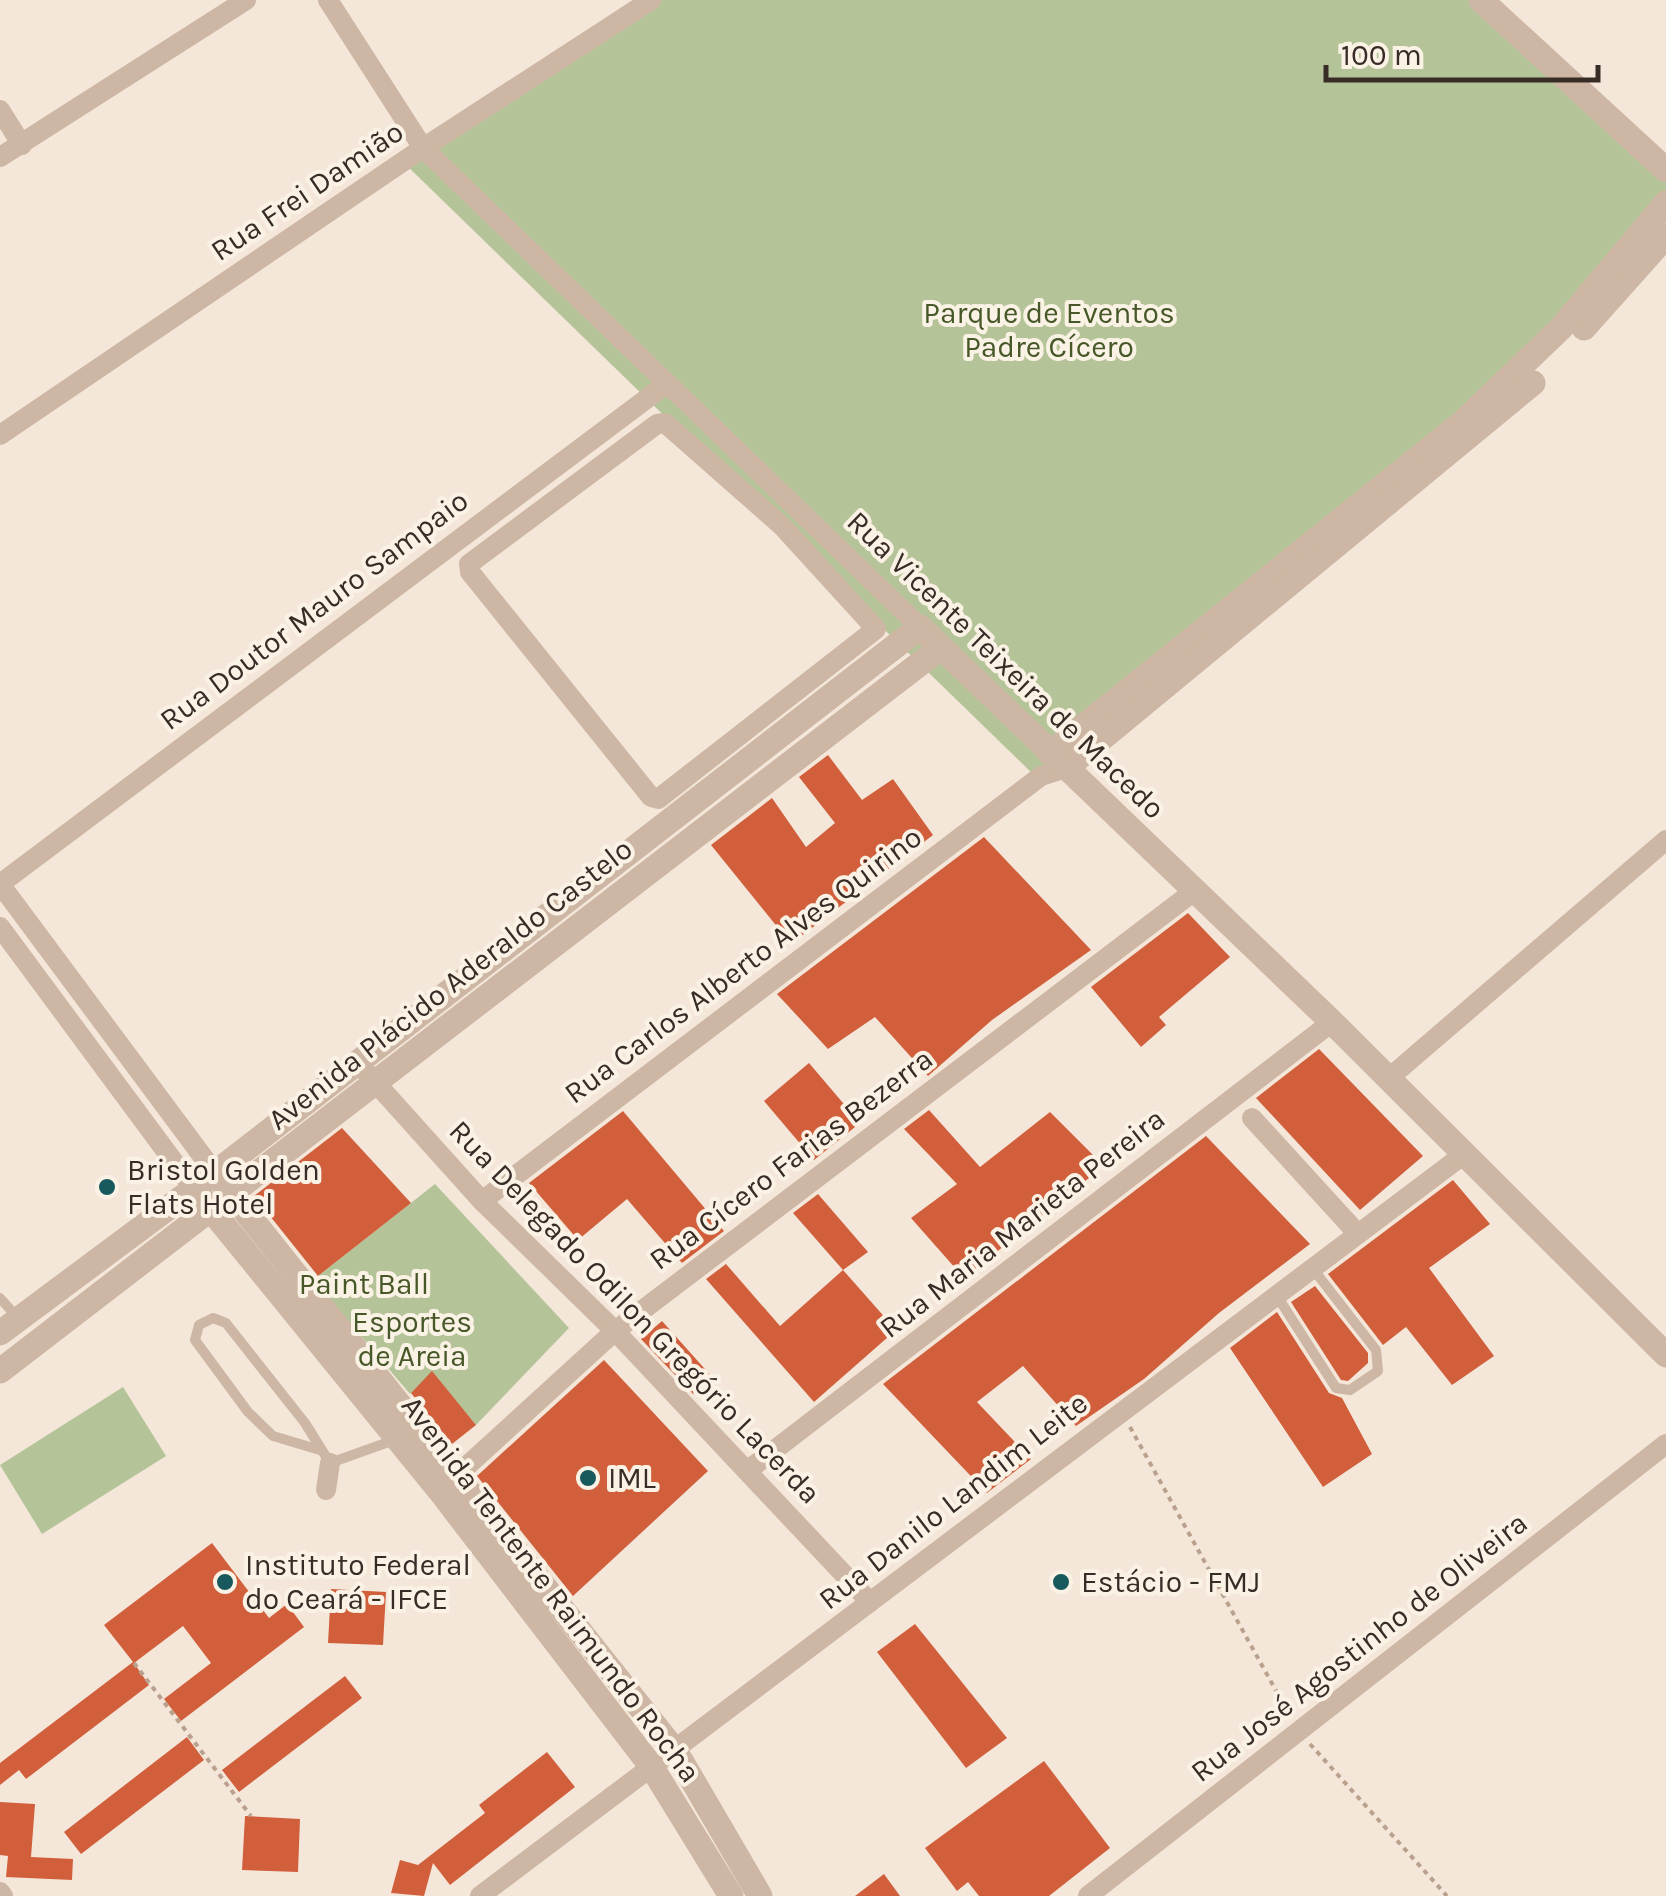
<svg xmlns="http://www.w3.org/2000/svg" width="1666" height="1896" viewBox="0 0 1666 1896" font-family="Karla,sans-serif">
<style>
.green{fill:#b5c498}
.building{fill:#d15f3b}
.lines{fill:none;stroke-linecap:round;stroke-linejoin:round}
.path{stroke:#b9a18e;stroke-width:4;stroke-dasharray:5 5;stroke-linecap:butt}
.service{stroke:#cdb7a4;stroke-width:10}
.minor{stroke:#cdb7a4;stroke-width:20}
.tertiary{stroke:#cdb7a4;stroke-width:25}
.poi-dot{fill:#18595d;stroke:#fbf2e6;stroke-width:4}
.labels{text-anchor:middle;stroke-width:8;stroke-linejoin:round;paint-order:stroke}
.street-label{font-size:30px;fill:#382c27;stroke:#fbf2e6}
.park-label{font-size:30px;fill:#475828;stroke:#fbf2e6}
.poi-label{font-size:30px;fill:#382c27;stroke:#fbf2e6;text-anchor:start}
</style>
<rect width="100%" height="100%" fill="#f4e7da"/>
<!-- green -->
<g class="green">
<polygon points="651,0 1480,0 1666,173 1666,201 1552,339 1035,776 401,160"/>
<polygon points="435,1184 569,1328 476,1425 432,1372 410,1394 313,1280"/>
<polygon points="123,1387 166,1456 42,1534 0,1465"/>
</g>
<!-- building -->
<g class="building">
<polygon points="828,755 862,800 893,779 933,835 791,944 711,845 772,798 806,847 835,823 799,777"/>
<polygon points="984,837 1091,950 992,1020 928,1076 875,1017 828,1049 777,994"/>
<polygon points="1188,913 1230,957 1159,1017 1166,1025 1141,1047 1091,987"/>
<polygon points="1319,1049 1423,1156 1360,1210 1256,1098"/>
<polygon points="809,1063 860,1123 814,1160 764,1101"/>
<polygon points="929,1110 980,1167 1050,1112 1104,1166 964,1278 911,1218 957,1184 904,1129"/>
<polygon points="623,1111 724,1231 682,1263 627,1199 578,1240 529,1183"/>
<polygon points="342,1128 411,1203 318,1276 254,1196"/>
<polygon points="1206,1136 1310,1244 1219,1313 1144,1379 1076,1426 1023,1366 977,1402 1031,1459 987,1493 883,1384"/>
<polygon points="1453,1180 1490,1224 1429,1268 1494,1356 1452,1385 1406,1327 1383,1345 1328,1274"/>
<polygon points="818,1194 868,1252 843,1270 793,1213"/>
<polygon points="726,1264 780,1326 843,1270 896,1330 814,1402 706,1279"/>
<polygon points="1315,1286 1368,1353 1368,1363 1348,1381 1341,1380 1291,1302"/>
<polygon points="1277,1312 1329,1393 1342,1398 1372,1454 1323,1487 1230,1348"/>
<polygon points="662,1321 712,1377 693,1394 641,1339"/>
<polygon points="604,1360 708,1471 573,1596 477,1476"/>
<polygon points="432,1371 476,1425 452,1444 411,1393"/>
<polygon points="212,1543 269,1618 287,1604 304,1627 181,1721 164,1699 211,1663 183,1626 134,1663 149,1685 26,1779 19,1770 0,1785 0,1763 133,1662 104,1625"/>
<polygon points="331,1589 386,1592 383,1645 328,1643"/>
<polygon points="915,1624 1007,1738 966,1768 877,1652"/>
<polygon points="345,1676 362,1698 239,1792 222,1770"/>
<polygon points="187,1737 204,1760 81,1854 64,1832"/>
<polygon points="547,1752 575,1787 450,1885 433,1863 424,1896 391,1893 400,1860 418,1865 485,1813 479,1805"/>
<polygon points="1044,1761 1110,1848 1049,1896 979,1896 968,1882 957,1891 925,1848"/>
<polygon points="0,1802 35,1804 31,1857 73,1859 72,1880 6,1877 8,1856 0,1855"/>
<polygon points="245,1816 300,1819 298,1872 242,1870"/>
<polygon points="884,1874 900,1896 855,1896"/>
</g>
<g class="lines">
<!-- path -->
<g class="path">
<polyline points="1130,1427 1290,1716"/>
<polyline points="134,1663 251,1816"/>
<polyline points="1310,1744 1447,1896"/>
</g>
<!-- service -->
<g class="service">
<polyline points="1277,1296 1336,1388 1350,1390 1378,1371 1376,1350 1313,1269"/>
<polyline points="0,1298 18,1318"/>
<polyline points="320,1450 273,1436 248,1412 195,1340 199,1325 213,1318 226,1323 305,1423 330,1463 397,1439"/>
</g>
<!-- minor -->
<g class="minor">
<polyline points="328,0 423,148 920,627"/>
<polyline points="0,110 22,145"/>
<polyline points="0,157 246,0"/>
<polygon points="665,423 782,526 876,629 658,799 651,797 470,572 469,564 657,424"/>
<polyline points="0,435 423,148 651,0"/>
<polyline points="0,884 665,385"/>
<polyline points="0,884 215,1173"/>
<polyline points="0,927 194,1189"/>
<polyline points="366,1072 482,1201 615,1331 870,1602"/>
<polyline points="1389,1078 1666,840"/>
<polyline points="1252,1118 1358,1234"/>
<polyline points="482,1201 1041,776 1066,768"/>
<polyline points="747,1471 1332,1022"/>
<polyline points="445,1486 615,1331 1193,892"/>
<polyline points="326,1490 330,1463"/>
<polyline points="0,1892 3,1896"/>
<polyline points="480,1896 1463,1155"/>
<polyline points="1088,1896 1666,1444"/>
</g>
<!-- tertiary -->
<g class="tertiary">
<polyline points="1481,0 1666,170"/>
<polyline points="1584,328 1666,236"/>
<polyline points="1050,753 1462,423 1561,328 1666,203"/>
<polyline points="1066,768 1533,383"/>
<polyline points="222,1182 676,1752 760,1896"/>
<polyline points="204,1201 440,1491 651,1766 731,1896"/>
<polyline points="0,1333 215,1173 920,627 1332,1022 1666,1355"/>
<polyline points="0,1371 939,649"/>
</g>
</g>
<!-- markers -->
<g class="poi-dot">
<circle cx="107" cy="1187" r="10"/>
<circle cx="588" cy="1478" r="10"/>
<circle cx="225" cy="1582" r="10"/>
<circle cx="1061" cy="1582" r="10"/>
</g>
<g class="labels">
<!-- street labels -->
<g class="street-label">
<text transform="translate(307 191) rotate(-34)" y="10">Rua Frei Damião</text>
<text transform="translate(314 610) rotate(-37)" y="10">Rua Doutor Mauro Sampaio</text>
<text transform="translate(1006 665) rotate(44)" y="10">Rua Vicente Teixeira de Macedo</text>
<text transform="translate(743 965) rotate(-37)" y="10">Rua Carlos Alberto Alves Quirino</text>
<text transform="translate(450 984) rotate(-38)" y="10">Avenida Plácido Aderaldo Castelo</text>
<text transform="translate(791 1159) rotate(-37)" y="10">Rua Cícero Farias Bezerra</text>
<text transform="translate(1022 1223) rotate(-38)" y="10">Rua Maria Marieta Pereira</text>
<text transform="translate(635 1312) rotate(46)" y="10">Rua Delegado Odilon Gregório Lacerda</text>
<text transform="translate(953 1501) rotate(-38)" y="10">Rua Danilo Landim Leite</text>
<text transform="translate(551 1589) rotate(53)" y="10">Avenida Tentente Raimundo Rocha</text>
<text transform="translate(1359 1647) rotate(-38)" y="10">Rua José Agostinho de Oliveira</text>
</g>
<!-- park labels -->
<g class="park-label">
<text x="1049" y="323">Parque de Eventos<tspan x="1049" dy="34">Padre Cícero</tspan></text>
<text x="364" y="1294">Paint Ball</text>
<text x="412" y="1332">Esportes<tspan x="412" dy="34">de Areia</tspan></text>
</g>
<!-- poi labels -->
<g class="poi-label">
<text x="127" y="1180">Bristol Golden<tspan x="127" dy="34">Flats Hotel</tspan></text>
<text x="608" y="1488">IML</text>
<text x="245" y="1575">Instituto Federal<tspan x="245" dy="34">do Ceará - IFCE</tspan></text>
<text x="1081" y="1592">Estácio - FMJ</text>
</g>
</g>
<!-- scale -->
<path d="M1326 65v15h272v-15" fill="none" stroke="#382c27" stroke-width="5"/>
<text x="1341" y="65" font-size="30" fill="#382c27" stroke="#fbf2e6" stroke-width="8" paint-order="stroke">100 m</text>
</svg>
